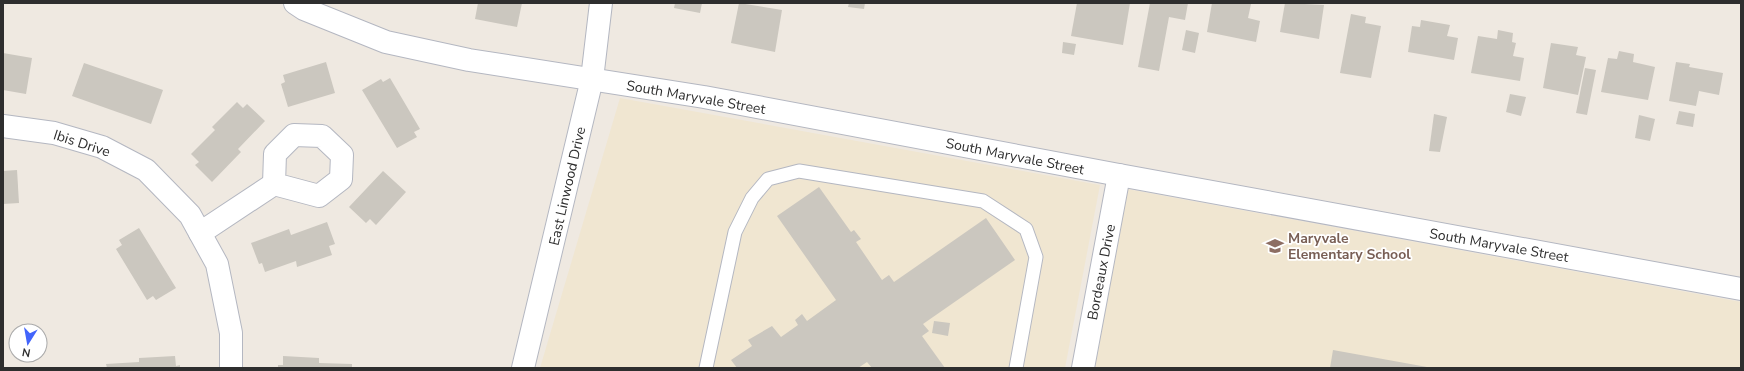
<svg xmlns="http://www.w3.org/2000/svg" width="1744" height="371" viewBox="0 0 1744 371" font-family="'Nunito Sans',sans-serif">
<style>
.education{fill:#f0e6d1}
.building{fill:#cbc7bf}
.lines{fill:none;stroke-linecap:round;stroke-linejoin:round}
.lane-casing{stroke:#b4b7c1;stroke-width:15}
.street-casing{stroke:#b4b7c1;stroke-width:24}
.lane{stroke:#fff;stroke-width:13}
.street{stroke:#fff;stroke-width:22}
.labels{text-anchor:middle;stroke-width:3.5;stroke-linejoin:round;paint-order:stroke}
.street-label{font-size:14px;fill:#2e2e2e;stroke:#fff}
.education-label{font-size:14px;font-weight:bold;fill:#785e54;stroke:#fff;text-anchor:start}
</style>
<rect width="100%" height="100%" fill="#efe9e1"/>
<!-- education -->
<g class="education">
<polygon points="620,98 1100,185 1065,368 540,368"/>
<polygon points="1127,189 1741,302 1741,368 1095,368"/>
</g>
<!-- building -->
<g class="building">
<polygon points="478,3 522,3 517,27 475,19"/>
<polygon points="675,3 702,3 700,13 674,8"/>
<polygon points="739,3 782,10 775,52 731,43"/>
<polygon points="849,3 865,3 864,9 848,7"/>
<polygon points="1077,3 1130,3 1123,45 1071,36"/>
<polygon points="1150,3 1188,3 1185,20 1169,17 1159,71 1138,67"/>
<polygon points="1212,3 1251,4 1248,18 1260,21 1256,42 1207,32"/>
<polygon points="1285,3 1324,5 1319,39 1280,32"/>
<polygon points="1351,14 1366,17 1365,23 1381,26 1371,78 1340,73"/>
<polygon points="1421,20 1450,25 1447,36 1458,38 1454,60 1408,52 1412,26 1420,27"/>
<polygon points="1186,30 1199,33 1195,53 1182,50"/>
<polygon points="1498,30 1513,33 1512,42 1516,43 1513,56 1524,58 1520,81 1471,73 1478,36 1497,39"/>
<polygon points="1063,42 1076,44 1074,55 1062,53"/>
<polygon points="1551,43 1578,47 1576,55 1586,57 1578,95 1543,88"/>
<polygon points="1619,51 1634,54 1633,62 1655,67 1648,100 1601,92 1608,58 1617,59"/>
<polygon points="3,53 32,58 26,94 3,90"/>
<polygon points="326,62 335,93 288,107 281,84 285,82 283,75"/>
<polygon points="1676,62 1690,64 1689,67 1723,73 1719,95 1699,91 1696,106 1669,101"/>
<polygon points="84,63 163,90 151,124 72,96"/>
<polygon points="1585,68 1596,70 1587,115 1576,113"/>
<polygon points="390,78 420,129 414,132 417,137 397,148 362,90 381,79 383,82"/>
<polygon points="1510,94 1526,97 1521,116 1506,112"/>
<polygon points="237,102 243,108 247,104 265,121 238,149 241,152 212,182 195,165 199,162 191,154 215,130 212,127"/>
<polygon points="1679,111 1695,114 1693,127 1676,124"/>
<polygon points="1434,114 1447,117 1440,152 1429,151"/>
<polygon points="1639,115 1655,119 1650,141 1635,138"/>
<polygon points="17,170 19,203 3,204 3,171"/>
<polygon points="383,171 406,192 376,225 370,219 366,223 349,207"/>
<polygon points="819,187 851,232 854,230 861,239 856,242 882,280 889,275 894,282 986,218 1015,260 923,324 929,331 922,336 945,368 872,368 867,362 858,368 737,368 731,360 752,346 748,340 772,326 781,337 798,325 795,320 802,314 807,321 836,300 777,216"/>
<polygon points="327,222 335,244 329,246 332,255 297,267 296,261 265,272 262,263 259,264 251,243 289,229 291,235"/>
<polygon points="139,228 176,288 156,300 153,296 147,300 116,249 122,245 119,240"/>
<polygon points="934,321 950,323 948,336 932,333"/>
<polygon points="1333,350 1427,367 1427,368 1330,368"/>
<polygon points="175,356 176,366 180,365 180,368 107,368 106,364 139,362 139,358"/>
<polygon points="283,356 319,358 319,363 352,364 352,368 278,368 278,365 283,365"/>
</g>
<g class="lines">
<!-- lane casing -->
<g class="lane-casing">
<polyline id="lane" points="706,368 735,232 752,198 768,179 799,171 983,201 1026,229 1036,257 1016,368"/>
</g>
<!-- street casing -->
<g class="street-casing">
<g id="street">
<polyline points="295,3 304,9 386,42 469,60 704,97 1119,175 1741,289"/>
<polyline points="3,126 54,133 102,147 146,170 190,215 217,264 231,333 231,368"/>
<polygon points="294,135 322,136 342,155 341,179 319,196 274,184 275,154"/>
<polyline points="200,233 274,184"/>
<polyline points="523,368 592,79 601,3"/>
<polyline points="1083,368 1119,175"/>
</g>
</g>
<!-- lane -->
<use href="#lane" class="lane"/>
<!-- street -->
<use href="#street" class="street"/>
</g>
<!-- icons -->
<defs>
<g id="school-bare" transform="scale(1.38)"><path d="M0-5L7-2L0 1L-7-2ZM-4 1L0 2.5L4 1V4Q0 6-4 4Z" fill="#8d6e63" stroke="#fff" stroke-width="2.5" paint-order="stroke"/></g>
</defs>
<g fill-rule="evenodd">
<use href="#school-bare" x="1275" y="246"/>
</g>
<g class="labels">
<!-- street labels -->
<g class="street-label">
<text transform="translate(696 97) rotate(10)" y="5">South Maryvale Street</text>
<text transform="translate(82 143) rotate(18)" y="5">Ibis Drive</text>
<text transform="translate(1015 156) rotate(11)" y="5">South Maryvale Street</text>
<text transform="translate(567 186) rotate(-77)" y="5">East Linwood Drive</text>
<text transform="translate(1499 245) rotate(10)" y="5">South Maryvale Street</text>
<text transform="translate(1101 272) rotate(-79)" y="5">Bordeaux Drive</text>
</g>
<!-- education labels -->
<g class="education-label">
<text x="1288" y="243">Maryvale<tspan x="1288" dy="16">Elementary School</tspan></text>
</g>
</g>
<!-- border -->
<rect width="1744" height="371" fill="none" stroke="#2e2e2e" stroke-width="8"/>
<!-- north arrow -->
<g transform="translate(28 343) rotate(191)"><circle r="19" fill="#ffffff" stroke="#ababab"/>
<path d="M0-3L7 15L0 10L-7 15Z" fill="#4264fb"/>
<text y="-6" font-size="11" font-weight="bold" text-anchor="middle" fill="#2e2e2e">N</text>
</g>
</svg>
